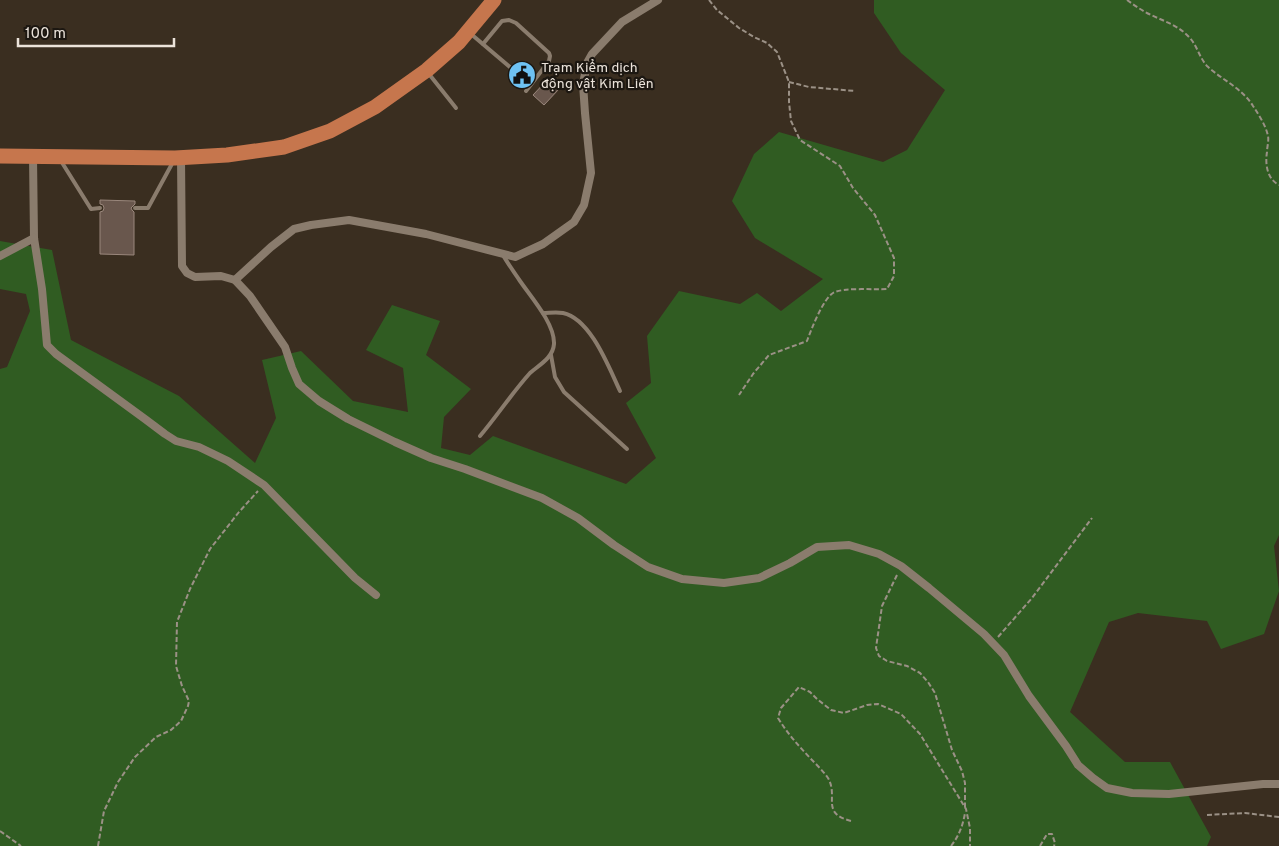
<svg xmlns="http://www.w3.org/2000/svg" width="1279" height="846" viewBox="0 0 1279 846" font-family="Overpass,sans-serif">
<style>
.green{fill:#305c22}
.building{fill:#69574d;stroke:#9a877c}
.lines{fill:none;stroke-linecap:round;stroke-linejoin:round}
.path{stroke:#9b9186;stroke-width:2;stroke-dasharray:5 2.5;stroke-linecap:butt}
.lane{stroke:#8a7c6d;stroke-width:4}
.street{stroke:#8a7c6d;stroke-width:8}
.highway{stroke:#c6764d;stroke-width:15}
.labels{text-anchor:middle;stroke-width:4.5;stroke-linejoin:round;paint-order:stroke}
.poi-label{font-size:14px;fill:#ebe3da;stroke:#1c1711;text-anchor:start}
</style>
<rect width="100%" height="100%" fill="#3a2e20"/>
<!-- green -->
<polygon class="green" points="874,0 1279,0 1279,535 1274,546 1279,591 1264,634 1221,649 1207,621 1138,613 1109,622 1070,712 1125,762 1170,762 1211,837 1207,846 0,846 0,369 7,367 30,311 26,294 0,289 0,241 52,250 71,340 179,396 255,463 276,418 262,360 301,351 353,401 408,412 403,368 366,350 392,305 440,321 426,355 471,389 444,417 441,448 470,455 493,436 626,484 656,458 626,403 651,383 647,336 679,291 740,304 757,293 781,311 823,279 755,238 732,201 754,154 779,132 883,162 907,150 945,90 901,53 874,13"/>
<!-- building -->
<g class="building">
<polygon points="525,63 533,71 518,86 511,79"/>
<polygon points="548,79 559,89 544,105 533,95"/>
<polygon points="100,200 135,201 135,204 131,208 132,210 134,212 134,255 100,254 100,212 103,211 104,208 103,205 100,204"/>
</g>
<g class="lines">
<!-- path -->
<g class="path">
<path d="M709,0l8,10 22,18 15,9 13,6 10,9 12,30v20l2,19 9,19 40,26 13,22 22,27 19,43v18l-7,13c-13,1 -44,-2 -54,4 -10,6 -22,37 -26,48l-38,14 -16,19 -14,21"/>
<path d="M1127,0c7,5 14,10 22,14 14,7 29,11 40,23 8,8 10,20 18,29 15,14 35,22 46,40 6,9 13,20 15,30 1,5 -1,11 -1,16 -2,12 0,27 12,33"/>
<polyline points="789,82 809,87 855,91"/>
<polyline points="897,575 882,606 876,648 879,656 887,661 907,666 920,673 928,682 935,693 952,750 962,771 965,783 965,808"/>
<polyline points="998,637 1032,598 1092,518"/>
<polyline points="1207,815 1245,813 1279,817"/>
<path d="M851,821c-31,-8 -12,-24 -23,-43 -5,-7 -12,-14 -18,-20 -12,-13 -23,-25 -32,-40l3,-10 18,-21 11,5 7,7 14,11 13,3 23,-8 11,-1 23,10 19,20 46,75 4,19v18"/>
<polyline points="0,831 21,846"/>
<polyline points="98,846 104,811 118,782 135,757 156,737 171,730 181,721 188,706 189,701 182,686 176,666 177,622 190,589 210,549 239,512 258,491"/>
<path d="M951,846c8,-10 12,-21 14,-33"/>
<polyline points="1040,846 1047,834 1052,834 1055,843 1054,846"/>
</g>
<!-- lane -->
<g class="lane">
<polyline points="471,34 511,68"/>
<polyline points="483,44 502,21 509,20 516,23 549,53 550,56 549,61 526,91"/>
<polyline points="429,74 456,108"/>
<polyline points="61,161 91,209 100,208"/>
<polyline points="135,208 148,208 173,162"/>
<path d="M543,313c6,0 13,-1 20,0 28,6 46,55 57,78"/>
<polyline points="551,355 555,377 564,392 627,449"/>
<path d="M480,436c17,-20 32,-43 50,-63 9,-8 23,-15 24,-29 1,-20 -23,-47 -34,-63 -6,-9 -12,-17 -17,-26"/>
</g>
<!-- street -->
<g class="street">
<polyline points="33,157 34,238 42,289 47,345 56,354 145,419 165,434 176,441 199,447 228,461 264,485 355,578 376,595"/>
<polyline points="181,158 182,266 187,273 195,277 221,276 235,280 250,296 285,347 292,368 299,384 319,401 348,419 395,442 431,458 465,469 542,498 578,518 614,545 648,567 682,579 724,583 759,578 790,563 817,547 849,545 879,554 901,566 929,588 984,634 1004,655 1029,696 1066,746 1078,765 1093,778 1107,788 1132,793 1169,794 1263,784 1279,784"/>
<polyline points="0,256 34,238"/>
<polyline points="235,280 271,247 294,229 311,225 349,220 426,234 515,257 543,244 574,222 584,205 591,173 585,113 583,84 587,63 592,54 622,22 658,0"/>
</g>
<!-- highway -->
<polyline class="highway" points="0,156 175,158 227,155 284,147 330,131 375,107 427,70 459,42 494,0"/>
</g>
<!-- icons -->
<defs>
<g id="civic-disc" transform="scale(1.4375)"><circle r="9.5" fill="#6ec2f3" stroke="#1c1711"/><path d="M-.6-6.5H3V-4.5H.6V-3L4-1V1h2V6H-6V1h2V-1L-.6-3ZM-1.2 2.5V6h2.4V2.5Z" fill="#111"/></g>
</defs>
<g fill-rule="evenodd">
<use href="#civic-disc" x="522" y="75"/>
</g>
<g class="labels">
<!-- poi labels -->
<g class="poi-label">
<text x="541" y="72">Trạm Kiểm dịch<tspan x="541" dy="16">động vật Kim Liên</tspan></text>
</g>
</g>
<!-- scale -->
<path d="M18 38v8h156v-8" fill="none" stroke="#ebe3da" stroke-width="2.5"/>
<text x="25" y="38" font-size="15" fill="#ebe3da" stroke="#1c1711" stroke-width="4" paint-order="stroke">100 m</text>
</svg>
